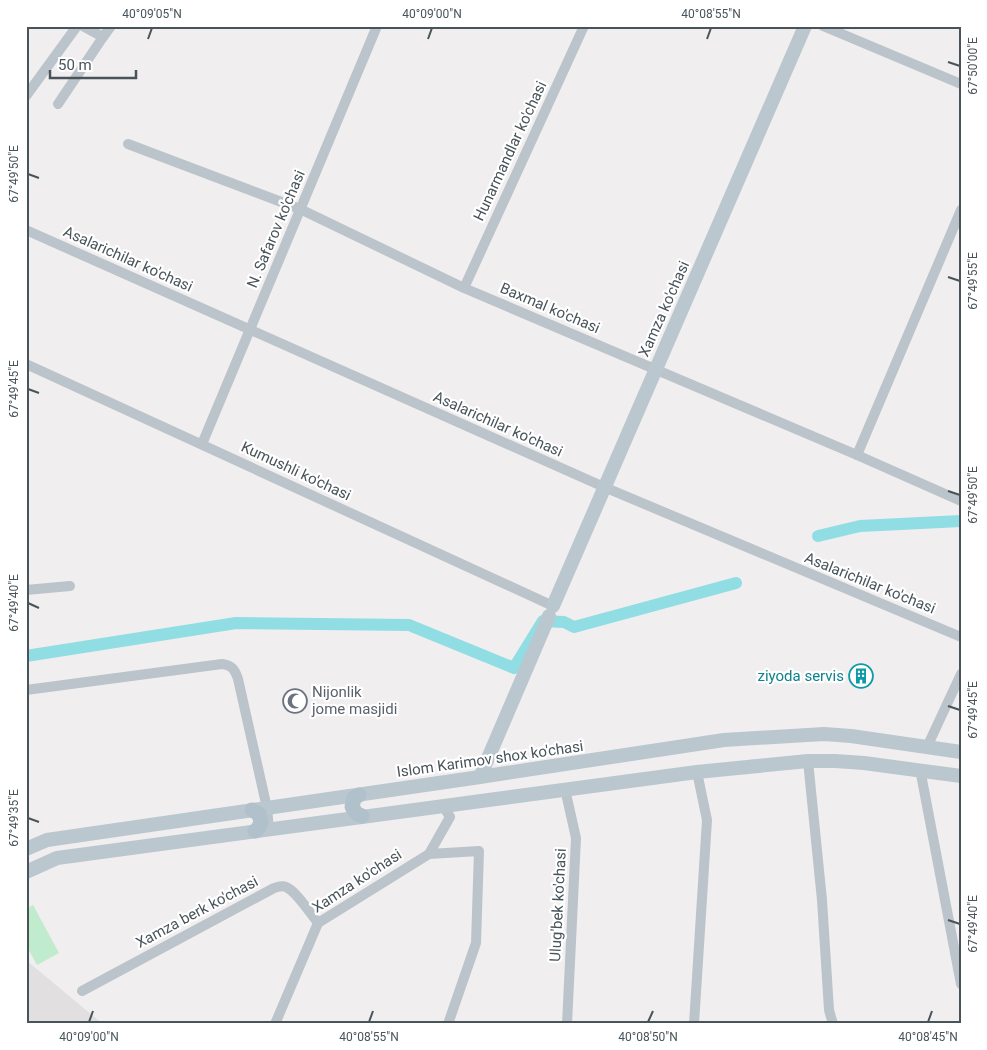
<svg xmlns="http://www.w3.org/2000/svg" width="987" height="1050" viewBox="0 0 987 1050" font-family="Roboto,sans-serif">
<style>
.education{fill:#e2dfe0}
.green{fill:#c0ebcc}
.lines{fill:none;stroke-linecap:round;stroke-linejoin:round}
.canal{stroke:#91dde4;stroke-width:12}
.minor{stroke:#bbc4ca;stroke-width:10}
.secondary{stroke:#bbc7cf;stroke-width:14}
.primary{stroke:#b0c1cb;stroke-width:15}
.ticks{fill:none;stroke:#48545a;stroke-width:2}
.labels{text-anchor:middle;stroke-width:4.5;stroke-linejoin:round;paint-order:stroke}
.street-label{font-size:15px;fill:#48545a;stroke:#fff}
.culture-label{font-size:15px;fill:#0d838f;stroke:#fff;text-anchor:end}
.worship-label{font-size:15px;fill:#5b616d;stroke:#fff;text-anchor:start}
.neatline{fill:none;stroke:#48545a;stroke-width:2}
.ticks-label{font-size:12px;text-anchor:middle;fill:#48545a}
</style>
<rect width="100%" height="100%" fill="#f1eeef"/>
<!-- education -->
<polygon class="education" points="26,960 93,1016 103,1024 26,1024"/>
<!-- green -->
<polygon class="green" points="33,905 59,953 37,965 26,945 26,909"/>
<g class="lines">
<!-- canal -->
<g class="canal">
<polyline points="818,536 860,526 961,521"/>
<polyline points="26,656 236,623 409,625 514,668 543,621 564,622 574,627 736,583"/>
</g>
<!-- minor -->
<g class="minor">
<polyline points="823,26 961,84"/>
<polyline points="103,37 111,26"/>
<polyline points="26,96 77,26"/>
<polyline points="58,104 103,37 83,26"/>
<polyline points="128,144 300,209 464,288 857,455 961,501"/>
<polyline points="26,230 604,487 961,637"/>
<polyline points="464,288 584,26"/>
<polyline points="26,364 553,606"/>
<polyline points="202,444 377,26"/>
<polyline points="857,455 961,210"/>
<polyline points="26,590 70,586"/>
<path d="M26,690l196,-26c10,1 13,6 16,15l29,129 2,21"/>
<polyline points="927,747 961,674"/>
<polyline points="808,761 822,900 829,1010 833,1024"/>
<polyline points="920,769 961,984"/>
<polyline points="565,789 576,838 567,1024"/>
<polyline points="429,854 479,851 476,943 448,1024"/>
<path d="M82,991l192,-103c4,-1 8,-3 12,-1 10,4 24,26 32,36"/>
<polyline points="275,1024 318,923 429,854 450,817 445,809 438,806"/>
<polyline points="694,1024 707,820 697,772"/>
</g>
<!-- secondary -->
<g class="secondary">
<polyline points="553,606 805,26"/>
<polyline points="480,777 549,616"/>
<polyline points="26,849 47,840 480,777 724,740 824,734 851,736 961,752"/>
<polyline points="26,872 57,858 697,772 808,761 835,761 864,763 961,776"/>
</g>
<!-- primary -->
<g class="primary">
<polyline points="359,795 354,798 352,807 357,814 362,816"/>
<polyline points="252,810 259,814 261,822 258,829 255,831"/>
</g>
</g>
<!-- ticks -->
<path class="ticks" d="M148,39l4,-11M428,39l4,-11M707,39l4,-11M948,62l12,4M28,174l11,4M948,277l12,4M28,389l11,4M948,491l12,4M28,603l11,5M948,706l12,4M28,818l11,4M948,920l12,4M89,1022l4,-11M369,1022l4,-11M648,1022l5,-11M928,1022l4,-11"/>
<!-- icons -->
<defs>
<g id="building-ring" transform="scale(1.25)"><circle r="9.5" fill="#fff" stroke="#0f9aa8" stroke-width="1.5"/><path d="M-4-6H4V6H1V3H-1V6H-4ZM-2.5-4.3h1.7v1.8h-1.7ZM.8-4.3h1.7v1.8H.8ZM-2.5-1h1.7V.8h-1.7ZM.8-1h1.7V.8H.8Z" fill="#0f9aa8"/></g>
<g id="mosque-ring" transform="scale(1.25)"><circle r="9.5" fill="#fff" stroke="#6b7280" stroke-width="1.5"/><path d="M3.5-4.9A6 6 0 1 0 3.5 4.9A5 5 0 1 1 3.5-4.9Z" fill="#6b7280"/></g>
</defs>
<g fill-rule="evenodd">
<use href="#building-ring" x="861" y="676"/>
<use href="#mosque-ring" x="295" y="701"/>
</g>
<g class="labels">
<!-- street labels -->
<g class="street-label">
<text transform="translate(510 151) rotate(-65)" y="5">Hunarmandlar ko'chasi</text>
<text transform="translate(276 229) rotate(-67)" y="5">N. Safarov ko'chasi</text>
<text transform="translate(128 259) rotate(24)" y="5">Asalarichilar ko'chasi</text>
<text transform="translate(550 308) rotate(23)" y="5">Baxmal ko'chasi</text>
<text transform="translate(664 309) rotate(-66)" y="5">Xamza ko'chasi</text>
<text transform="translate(498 424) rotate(24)" y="5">Asalarichilar ko'chasi</text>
<text transform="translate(296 471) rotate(25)" y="5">Kumushli ko'chasi</text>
<text transform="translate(870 583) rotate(22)" y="5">Asalarichilar ko'chasi</text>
<text transform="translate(490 759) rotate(-8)" y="5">Islom Karimov shox ko'chasi</text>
<text transform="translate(357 881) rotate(-33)" y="5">Xamza ko'chasi</text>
<text transform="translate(558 905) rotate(-87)" y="5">Ulug'bek ko'chasi</text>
<text transform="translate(197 912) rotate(-28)" y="5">Xamza berk ko'chasi</text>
</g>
<!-- culture labels -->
<g class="culture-label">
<text x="844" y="681">ziyoda servis</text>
</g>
<!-- worship labels -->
<g class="worship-label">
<text x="312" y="697">Nijonlik<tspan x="312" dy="17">jome masjidi</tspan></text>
</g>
</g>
<!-- border -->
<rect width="987" height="1050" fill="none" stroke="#ffffff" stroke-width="55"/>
<!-- scale -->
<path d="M50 70v8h86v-8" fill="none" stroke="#48545a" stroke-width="2.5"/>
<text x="58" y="70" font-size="15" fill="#48545a" stroke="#ffffff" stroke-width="4" paint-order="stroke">50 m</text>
<rect x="28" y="28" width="932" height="994" class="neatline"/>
<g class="ticks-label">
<text x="152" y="18">40°09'05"N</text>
<text x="432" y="18">40°09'00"N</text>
<text x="711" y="18">40°08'55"N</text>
<text transform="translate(973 66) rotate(-90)" y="4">67°50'00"E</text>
<text transform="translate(14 174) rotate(-90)" y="4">67°49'50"E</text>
<text transform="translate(973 281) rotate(-90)" y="4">67°49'55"E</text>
<text transform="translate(14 389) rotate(-90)" y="4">67°49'45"E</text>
<text transform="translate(973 495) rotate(-90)" y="4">67°49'50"E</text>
<text transform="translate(14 603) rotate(-90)" y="4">67°49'40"E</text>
<text transform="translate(973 710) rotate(-90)" y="4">67°49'45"E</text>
<text transform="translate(14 818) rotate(-90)" y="4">67°49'35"E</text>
<text transform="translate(973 924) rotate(-90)" y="4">67°49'40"E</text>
<text x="89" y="1041">40°09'00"N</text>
<text x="369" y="1041">40°08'55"N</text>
<text x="648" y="1041">40°08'50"N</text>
<text x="928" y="1041">40°08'45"N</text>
</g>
</svg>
